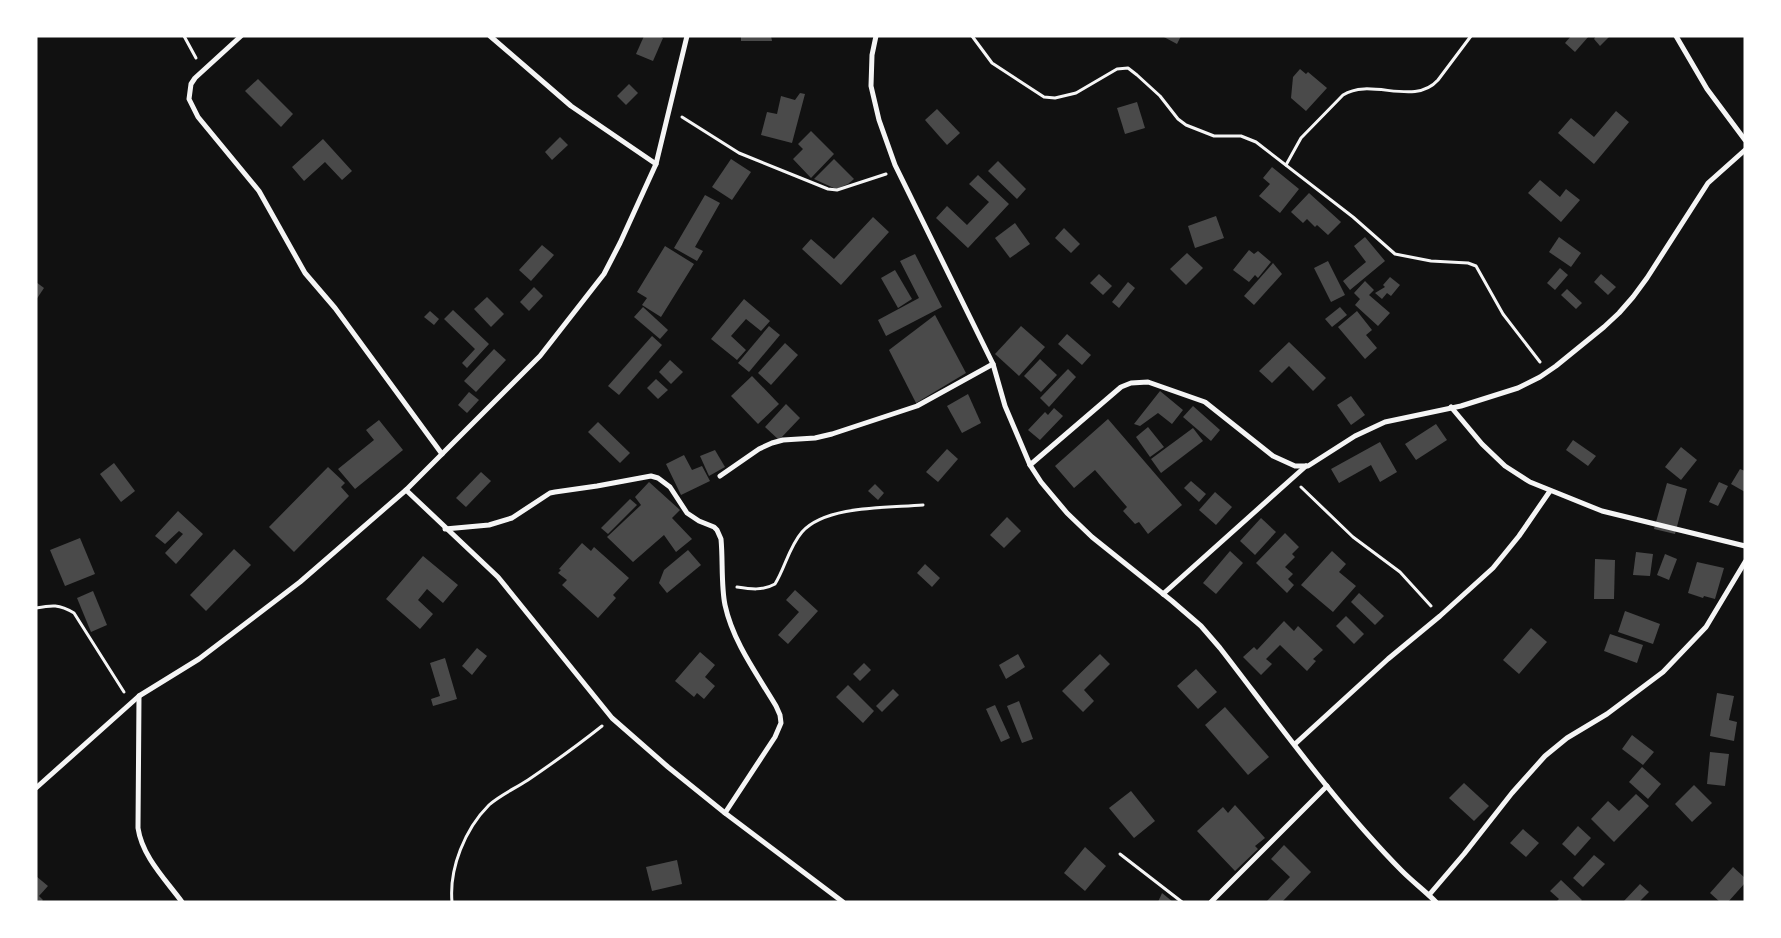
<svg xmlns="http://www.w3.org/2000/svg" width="1781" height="938" viewBox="0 0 1781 938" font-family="Manrope,sans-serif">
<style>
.building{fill:#4a4a4a}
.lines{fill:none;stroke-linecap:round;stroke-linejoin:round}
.path{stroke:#f5f5f5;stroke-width:3}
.minor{stroke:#f5f5f5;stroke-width:5}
</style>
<rect width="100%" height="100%" fill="#111"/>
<!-- building -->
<g class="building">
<polygon points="644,36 659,36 663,38 653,61 636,54"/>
<polygon points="741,36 771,36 772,41 741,41"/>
<polygon points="1162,36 1181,36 1177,44"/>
<polygon points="1571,36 1589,36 1575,52 1565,43"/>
<polygon points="1596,36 1610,36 1600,46 1594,39"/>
<polygon points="1300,69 1306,74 1308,72 1327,88 1306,111 1291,98 1293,77"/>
<polygon points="258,79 293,114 281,127 245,91"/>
<polygon points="629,84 638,93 626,105 617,96"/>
<polygon points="800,93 805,94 792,143 761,135 767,112 777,114 781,96 795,100"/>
<polygon points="1137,102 1145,128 1125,134 1117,108"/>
<polygon points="937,109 960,133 947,145 925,120"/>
<polygon points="1616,111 1629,122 1594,164 1558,133 1571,118 1594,137"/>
<polygon points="811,131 834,154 811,178 793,159 803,149 798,144"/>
<polygon points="560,137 568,145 552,160 545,152"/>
<polygon points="323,139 352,171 342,180 325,162 304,181 292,167"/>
<polygon points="731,159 751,172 732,200 712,187"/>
<polygon points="834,159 854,179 848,184 836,189 814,179"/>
<polygon points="998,161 1026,189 1017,199 988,171"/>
<polygon points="1272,167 1299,189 1280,213 1259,196 1270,184 1263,178"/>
<polygon points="978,175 1009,204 968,248 936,218 947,206 967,225 989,202 969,184"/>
<polygon points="1540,180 1560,197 1566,189 1580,200 1561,222 1528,193"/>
<polygon points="1309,193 1341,222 1328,235 1317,225 1315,227 1307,219 1303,223 1291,212"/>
<polygon points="705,195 720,203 695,247 703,251 697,261 674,248"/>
<polygon points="1216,216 1224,238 1195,248 1188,226"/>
<polygon points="873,217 889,232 841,285 802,249 811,239 834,259"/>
<polygon points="1015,223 1030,244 1010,258 995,238"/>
<polygon points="1064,228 1080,244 1071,253 1055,238"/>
<polygon points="1365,237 1385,261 1350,290 1343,281 1366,262 1354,246"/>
<polygon points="1559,237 1581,253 1571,267 1549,252"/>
<polygon points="542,245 554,255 531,281 519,270"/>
<polygon points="665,246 694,264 661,317 642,305 647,298 637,292"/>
<polygon points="1249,250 1254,254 1258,251 1271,262 1258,278 1255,275 1249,282 1233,270"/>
<polygon points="1187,253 1203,268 1186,285 1170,269"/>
<polygon points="915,254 942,307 886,336 878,320 919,298 900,261"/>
<polygon points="1328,261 1345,295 1331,302 1314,268"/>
<polygon points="1273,263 1282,274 1254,305 1244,296"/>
<polygon points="1560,268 1568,275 1555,290 1547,283"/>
<polygon points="895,270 912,299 898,308 881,278"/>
<polygon points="1099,274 1112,286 1103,295 1090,283"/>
<polygon points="1601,274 1616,287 1608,295 1594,282"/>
<polygon points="1390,277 1400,285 1391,296 1387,293 1382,299 1375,293 1385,287 1383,285"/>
<polygon points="1365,281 1374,290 1369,295 1390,313 1378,326 1355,305 1360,299 1354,293"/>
<polygon points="36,282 44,288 36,300"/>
<polygon points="1128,282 1135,288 1119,308 1112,302"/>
<polygon points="534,287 543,296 529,311 520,302"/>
<polygon points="1567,289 1582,303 1576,309 1561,295"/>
<polygon points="487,297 504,314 491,327 474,309"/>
<polygon points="744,299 770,321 761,331 746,319 731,336 746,350 737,360 711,339"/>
<polygon points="643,307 668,330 660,339 634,317"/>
<polygon points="1340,307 1347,315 1332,327 1325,319"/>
<polygon points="453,310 489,344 467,368 462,363 475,349 444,319"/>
<polygon points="430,311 439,319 434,325 424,317"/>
<polygon points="1357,311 1372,330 1366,335 1377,348 1365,359 1338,327"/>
<polygon points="935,315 966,373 916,403 889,350"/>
<polygon points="769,326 780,335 749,372 738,363"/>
<polygon points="1021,326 1045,347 1019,376 995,354"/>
<polygon points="1067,334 1091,355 1082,365 1058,344"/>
<polygon points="652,336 662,345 619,395 608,386"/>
<polygon points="1289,342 1326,378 1313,391 1289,366 1272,383 1259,371"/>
<polygon points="785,343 798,355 771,385 758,373"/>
<polygon points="494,349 506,360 476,392 464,381"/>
<polygon points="1040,359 1057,375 1041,392 1024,376"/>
<polygon points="670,360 683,372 671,384 659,372"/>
<polygon points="1068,369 1076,377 1049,407 1040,398"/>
<polygon points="752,376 779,404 758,424 731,396"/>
<polygon points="656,379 668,390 658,399 647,388"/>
<polygon points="1160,391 1183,410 1172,424 1158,413 1140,426 1134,424"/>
<polygon points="469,392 479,400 467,413 458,405"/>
<polygon points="968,394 981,423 962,433 947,406"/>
<polygon points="1351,396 1365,415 1351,425 1337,405"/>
<polygon points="786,404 800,418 779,440 765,427"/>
<polygon points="1193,406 1220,430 1211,441 1183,417"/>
<polygon points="1054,408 1063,416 1040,440 1028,430 1045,412 1048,415"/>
<polygon points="1108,419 1182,505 1148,534 1139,522 1135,524 1123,511 1127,507 1095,470 1074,488 1055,466"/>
<polygon points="379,420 403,450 355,489 338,469 374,440 366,430"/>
<polygon points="598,422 630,453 620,463 588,432"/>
<polygon points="1436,424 1447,440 1416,460 1405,444"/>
<polygon points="1148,427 1164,447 1150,457 1136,437"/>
<polygon points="1193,428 1203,441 1161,473 1151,459"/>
<polygon points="1573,440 1596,456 1588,466 1566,450"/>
<polygon points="1380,442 1397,472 1380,482 1371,465 1339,483 1331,469"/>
<polygon points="1681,447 1697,460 1681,480 1665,467"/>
<polygon points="947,449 958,459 938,482 926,472"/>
<polygon points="715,450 725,467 709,476 700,456"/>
<polygon points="684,455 692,470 702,466 710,481 681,495 666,464"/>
<polygon points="114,463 135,491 121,502 100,474"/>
<polygon points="328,467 345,483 341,487 349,496 294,552 269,527"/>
<polygon points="1740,469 1745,471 1745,492 1731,484"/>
<polygon points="481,472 491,481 466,507 456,498"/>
<polygon points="1191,481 1206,494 1199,502 1184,488"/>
<polygon points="649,482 680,510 672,518 692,539 676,552 664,535 633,562 607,537 641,505 635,497"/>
<polygon points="1719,482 1728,486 1718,506 1709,502"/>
<polygon points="1667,483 1687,489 1675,534 1654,529"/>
<polygon points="875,484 884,493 878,500 868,491"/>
<polygon points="1215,492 1232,507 1216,525 1199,510"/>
<polygon points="630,499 637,505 608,534 601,528"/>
<polygon points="178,511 203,534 176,564 165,553 183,534 179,531 165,544 155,536"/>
<polygon points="1007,517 1021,531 1004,548 990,535"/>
<polygon points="1261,518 1276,532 1255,555 1240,541"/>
<polygon points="1285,533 1299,547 1292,554 1295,557 1285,567 1293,574 1288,579 1294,585 1287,593 1256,563"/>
<polygon points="80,538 95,574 65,586 50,550"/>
<polygon points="582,543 591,551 594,547 629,578 613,595 616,598 598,618 562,585 567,580 558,573 561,570 559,569"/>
<polygon points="234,549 251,565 206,611 190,595"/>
<polygon points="688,550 701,565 667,593 659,583 664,570"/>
<polygon points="1230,551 1243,563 1216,594 1203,583"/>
<polygon points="1332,551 1346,564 1339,572 1356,586 1333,612 1301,585"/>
<polygon points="1636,552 1653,554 1650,576 1633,575"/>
<polygon points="1665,554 1677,559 1669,580 1657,575"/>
<polygon points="423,556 458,585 443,603 427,589 418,600 433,614 420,629 386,599"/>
<polygon points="1595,559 1615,560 1614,599 1594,599"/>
<polygon points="1697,562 1724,568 1715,599 1704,596 1703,598 1688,593"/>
<polygon points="925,564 940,578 932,587 917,573"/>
<polygon points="795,590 818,611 788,644 778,635 799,612 786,600"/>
<polygon points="93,591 107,625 91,632 77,598"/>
<polygon points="1359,593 1384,616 1375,625 1351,602"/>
<polygon points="1625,611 1660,624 1653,644 1618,632"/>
<polygon points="1346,616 1364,634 1354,644 1336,626"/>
<polygon points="1284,621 1294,631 1298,626 1323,650 1313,659 1316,661 1307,671 1280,645 1266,659 1272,664 1261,675 1243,657 1254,647 1257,650"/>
<polygon points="1531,628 1547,642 1519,674 1503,660"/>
<polygon points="1610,634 1643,645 1637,663 1604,651"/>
<polygon points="477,648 487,656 472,675 462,666"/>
<polygon points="700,652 715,665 705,677 715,686 704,699 697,693 694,697 675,681"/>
<polygon points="1018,654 1025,667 1006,679 999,665"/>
<polygon points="1100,654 1110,664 1084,690 1094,701 1083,712 1062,691"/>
<polygon points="445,658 457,699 433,706 431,699 440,696 430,663"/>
<polygon points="864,663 871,670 860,681 853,674"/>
<polygon points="1196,669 1217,692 1198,709 1177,686"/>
<polygon points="848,685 874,711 863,723 836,697"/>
<polygon points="893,689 899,695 882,712 876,706"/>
<polygon points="1717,693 1734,696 1729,720 1737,722 1734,741 1710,736"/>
<polygon points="1019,701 1033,739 1022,743 1007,706"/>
<polygon points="995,705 1010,738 1001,742 986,709"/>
<polygon points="1225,707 1269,757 1248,775 1205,725"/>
<polygon points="1632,735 1654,752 1643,765 1622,749"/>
<polygon points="1710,752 1729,754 1725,786 1707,784"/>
<polygon points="1642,767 1661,784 1648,799 1629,782"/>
<polygon points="1464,783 1489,806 1474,821 1449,798"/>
<polygon points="1694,785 1712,803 1692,822 1675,804"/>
<polygon points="1131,791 1155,821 1134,838 1109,808"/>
<polygon points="1636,794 1649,806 1614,842 1591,819 1608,801 1619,811"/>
<polygon points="1235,805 1265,838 1255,846 1258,849 1235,871 1197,831 1223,807 1228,813"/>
<polygon points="1578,826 1591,838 1575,856 1562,844"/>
<polygon points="1523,829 1539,843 1526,857 1510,843"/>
<polygon points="1284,845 1311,872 1282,902 1266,902 1290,877 1271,859"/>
<polygon points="1085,847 1106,866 1085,891 1064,873"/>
<polygon points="1594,855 1605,864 1583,887 1573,878"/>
<polygon points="677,860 682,884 652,891 646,867"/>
<polygon points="1733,867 1745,878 1745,883 1728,902 1720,902 1710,893"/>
<polygon points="36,876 48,886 39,896 43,900 41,902 36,902"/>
<polygon points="1561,880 1582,900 1580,902 1556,902 1559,899 1550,891"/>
<polygon points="1640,884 1649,892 1639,902 1623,902"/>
<polygon points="1162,893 1173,902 1158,902"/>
</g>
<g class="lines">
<!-- path -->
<g class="path">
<polyline points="184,36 196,58"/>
<polyline points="972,36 992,63 1044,97 1055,98 1076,93 1117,69 1128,68 1137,75 1160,96 1178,119 1186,125 1214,136 1241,136 1256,142 1353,217 1395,254 1431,261 1468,263 1476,266 1503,314 1540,362"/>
<polyline points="682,117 739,153 828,189 837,190 886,174"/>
<path d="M1286,165l15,-27 42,-43c28,-18 71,12 95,-15l33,-44"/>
<polyline points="1301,487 1353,537 1400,572 1431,606"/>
<path d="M737,587c13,2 26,4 38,-3 10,-16 14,-37 27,-52 24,-27 87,-24 121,-27"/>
<path d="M36,608c16,-3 23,-4 38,5l50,79"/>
<polyline points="1120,854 1182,902"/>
<path d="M452,902c-3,-34 13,-73 37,-97 11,-10 27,-17 39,-25 25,-17 50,-35 74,-54"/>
</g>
<!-- minor -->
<g class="minor">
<polyline points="241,36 195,78 191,84 189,99 198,117 259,191 305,273 335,308 442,454"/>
<polyline points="490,36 571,106 656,164"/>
<path d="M876,36l-4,19 -1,31 8,34 16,45 98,199 12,42 25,59 11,17 26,31 25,24 80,64 29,25 19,22c58,75 115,155 182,223 11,11 23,20 34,31"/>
<polyline points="1676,36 1707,89 1745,140"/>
<polyline points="1451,407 1482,444 1505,466 1530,482 1602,511 1745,546"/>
<polyline points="1030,465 1121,387 1131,383 1148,382 1205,402 1273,456 1295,466 1308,466 1355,436 1385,422 1461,406 1518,388 1540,377 1556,366 1604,327 1619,313 1633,297 1647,278 1708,183 1745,150"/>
<polyline points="720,476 759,449 772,443 783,440 815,438 832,434 917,406 993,364"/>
<polyline points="406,490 498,577 612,718 668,767 725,813 843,902"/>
<path d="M445,529l44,-4 23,-7 38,-25 5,-1 42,-6 54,-10 7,2 12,9 17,26 12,8 15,6 3,3 4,9c2,21 0,47 4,66 8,37 32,69 51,101l4,9 1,8 -6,14 -50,76"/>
<polyline points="1163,594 1306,466"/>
<path d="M139,696l-1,132c4,28 27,51 44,74"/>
<polyline points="1295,744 1388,659 1440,616 1493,568 1519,536 1550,491"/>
<polyline points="36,788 139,696 199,659 300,582 406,490 540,356 604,274 620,243 656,164 687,36"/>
<polyline points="1429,895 1464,854 1512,793 1545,756 1567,738 1607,714 1663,672 1706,627 1745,562"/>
<polyline points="1211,902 1327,786"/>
</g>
</g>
<!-- border -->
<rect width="1781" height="938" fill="none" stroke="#ffffff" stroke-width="75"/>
</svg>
